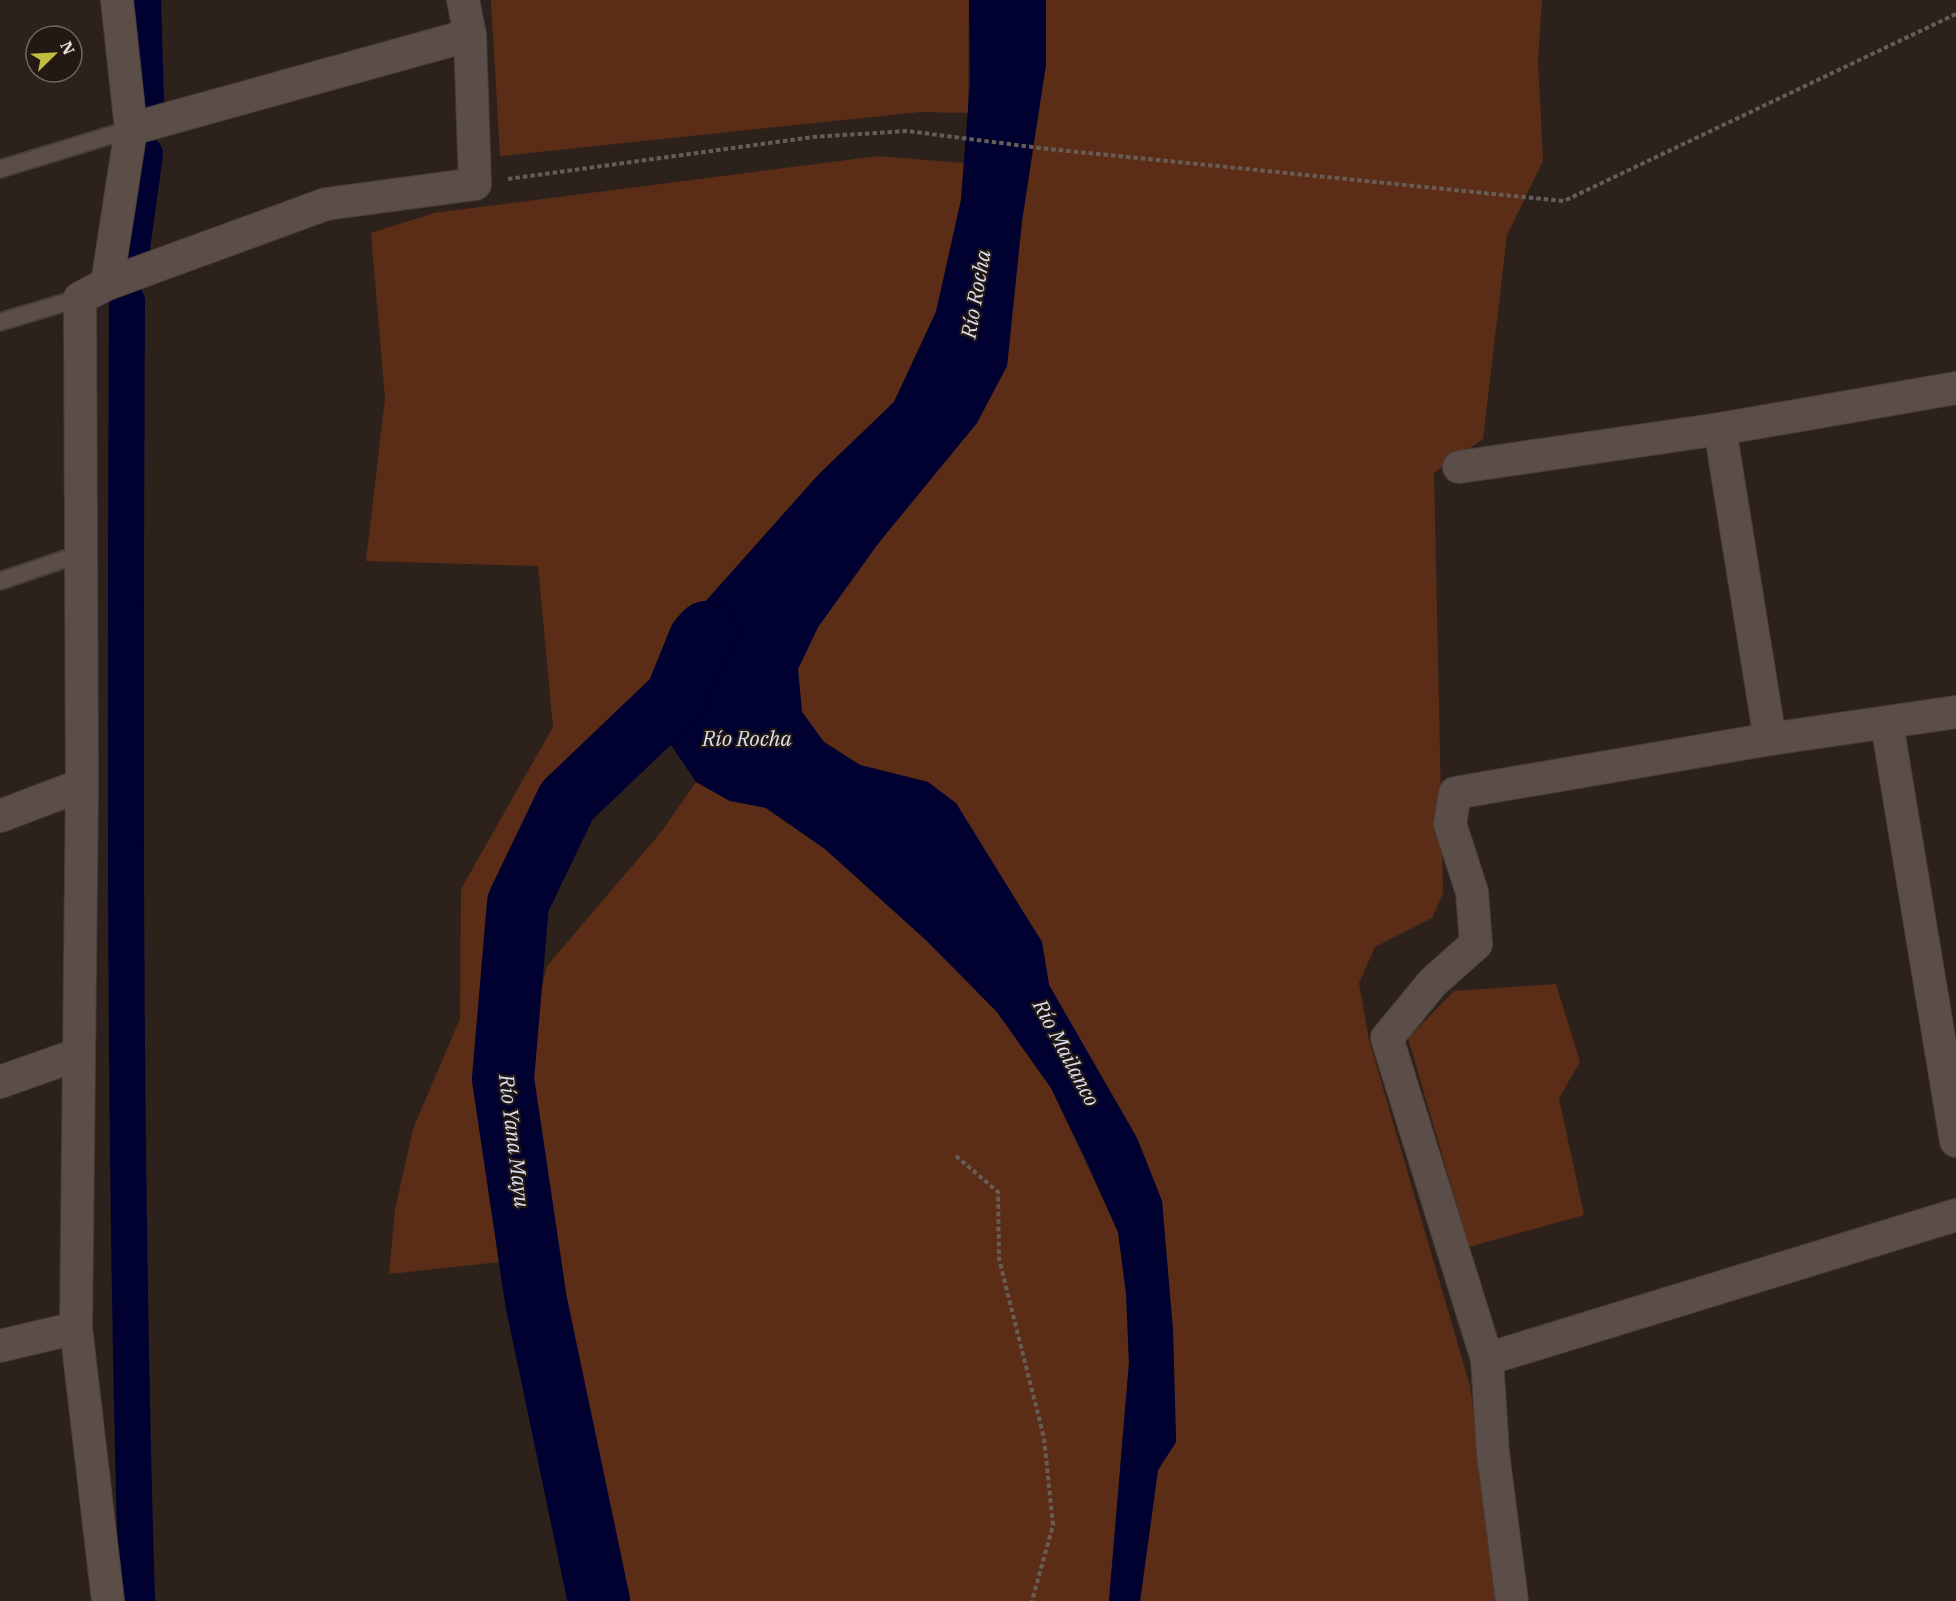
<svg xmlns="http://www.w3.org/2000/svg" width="1956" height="1601" viewBox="0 0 1956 1601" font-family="'IBM Plex Serif',serif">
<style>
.green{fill:#5c2d16}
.water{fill:#000131}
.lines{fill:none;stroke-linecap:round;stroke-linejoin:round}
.canal{stroke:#000131;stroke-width:36}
.river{stroke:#000131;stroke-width:62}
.lane-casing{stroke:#473e3a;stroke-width:20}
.street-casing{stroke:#473e3a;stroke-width:34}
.path{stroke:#675d58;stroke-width:4;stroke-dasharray:4.5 3;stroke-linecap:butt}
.lane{stroke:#5b4e48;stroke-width:16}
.street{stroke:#5b4e48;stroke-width:32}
.labels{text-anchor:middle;stroke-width:4.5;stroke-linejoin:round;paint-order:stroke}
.water-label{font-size:21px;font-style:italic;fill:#d8e2f3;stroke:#231813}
</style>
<rect width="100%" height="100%" fill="#2d211c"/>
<!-- green -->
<g class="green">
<polygon points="491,0 969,0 968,113 920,112 500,156"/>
<polygon points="1046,0 1542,0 1538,62 1543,161 1507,235 1483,439 1434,473 1443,893 1432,918 1375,947 1359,983 1369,1040 1470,1386 1500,1601 1140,1601 1158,1470 1176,1442 1173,1331 1162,1201 1137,1138 1049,985 1042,942 928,782 860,765 824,742 802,712 798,669 818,627 1007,366 1022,221 1046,65"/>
<polygon points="878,156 964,163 961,200 936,311 894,402 819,474 688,621 666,687 558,775 499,894 479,1061 509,1261 389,1274 395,1210 413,1129 460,1019 461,889 553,727 538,566 366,561 385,399 371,233 434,213"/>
<polygon points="696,782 730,801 766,808 825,849 927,941 997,1012 1051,1088 1118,1232 1126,1293 1129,1363 1109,1601 613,1601 554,1330 522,1071 547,966 662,831"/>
<polygon points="1556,984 1580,1062 1559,1098 1584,1215 1469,1247 1408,1038 1454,991"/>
</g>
<!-- water -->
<polygon class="water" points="969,0 1046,0 1046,64 1022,221 1007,366 977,423 877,545 818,627 798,669 802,712 824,742 860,765 928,782 956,803 1042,942 1049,985 1137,1138 1162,1201 1173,1331 1176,1442 1158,1470 1140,1601 1109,1601 1129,1363 1126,1293 1118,1232 1086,1160 1051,1088 997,1012 927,941 825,849 766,808 730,801 696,782 671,745 666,687 688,621 819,474 894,402 936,312 961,200 970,83"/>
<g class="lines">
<!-- canal -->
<g class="canal">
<polyline points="143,0 146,101"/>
<polyline points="132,248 145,154"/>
<path d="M127,301c-2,434 -3,867 10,1300"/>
</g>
<!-- river -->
<polyline class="river" points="599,1601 536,1301 503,1079 518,903 567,801 676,697 699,640 706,632"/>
<!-- lane casing -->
<g class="lane-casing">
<g id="lane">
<polyline points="0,169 131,129"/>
<polyline points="0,322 80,298"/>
<polyline points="0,581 80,554"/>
</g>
</g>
<!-- street casing -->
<g class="street-casing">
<g id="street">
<polyline points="131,129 470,35"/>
<polyline points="107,284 326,204 475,184 470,35 463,0"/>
<polyline points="1720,429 1770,739"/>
<polyline points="1459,467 1720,429 1956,388"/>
<polyline points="1887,724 1956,1141"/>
<polyline points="0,816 82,785"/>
<polyline points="0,1082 79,1054"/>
<polyline points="0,1346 76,1328"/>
<polyline points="1487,1359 1956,1215"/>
<polyline points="108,1601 76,1328 82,785 80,298 107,284 131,129 117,0"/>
<polyline points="1512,1601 1493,1453 1487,1359 1387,1038 1433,982 1476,944 1472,892 1450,824 1455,793 1770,739 1956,712"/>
</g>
</g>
<!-- path -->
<g class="path">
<polyline points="508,179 813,137 907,131 1048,149 1564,201 1956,14"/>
<polyline points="956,1156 998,1192 999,1259 1044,1438 1053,1525 1032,1601"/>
</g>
<!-- lane -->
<use href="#lane" class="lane"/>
<!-- street -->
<use href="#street" class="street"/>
</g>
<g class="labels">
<!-- water labels -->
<g class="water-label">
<text transform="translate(976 294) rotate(-80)" y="7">Río Rocha</text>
<text x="747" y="746">Río Rocha</text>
<text transform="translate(1066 1053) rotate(62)" y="7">Río Mailanco</text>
<text transform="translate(514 1141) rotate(83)" y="7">Río Yana Mayu</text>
</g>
</g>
<!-- north arrow -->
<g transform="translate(54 54) rotate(66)"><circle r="28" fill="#231813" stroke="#716863" stroke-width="1.5"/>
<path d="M0-4.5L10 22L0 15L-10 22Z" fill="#c2bd3f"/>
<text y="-9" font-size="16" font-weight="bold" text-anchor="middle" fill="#e7dfdc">N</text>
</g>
</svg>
